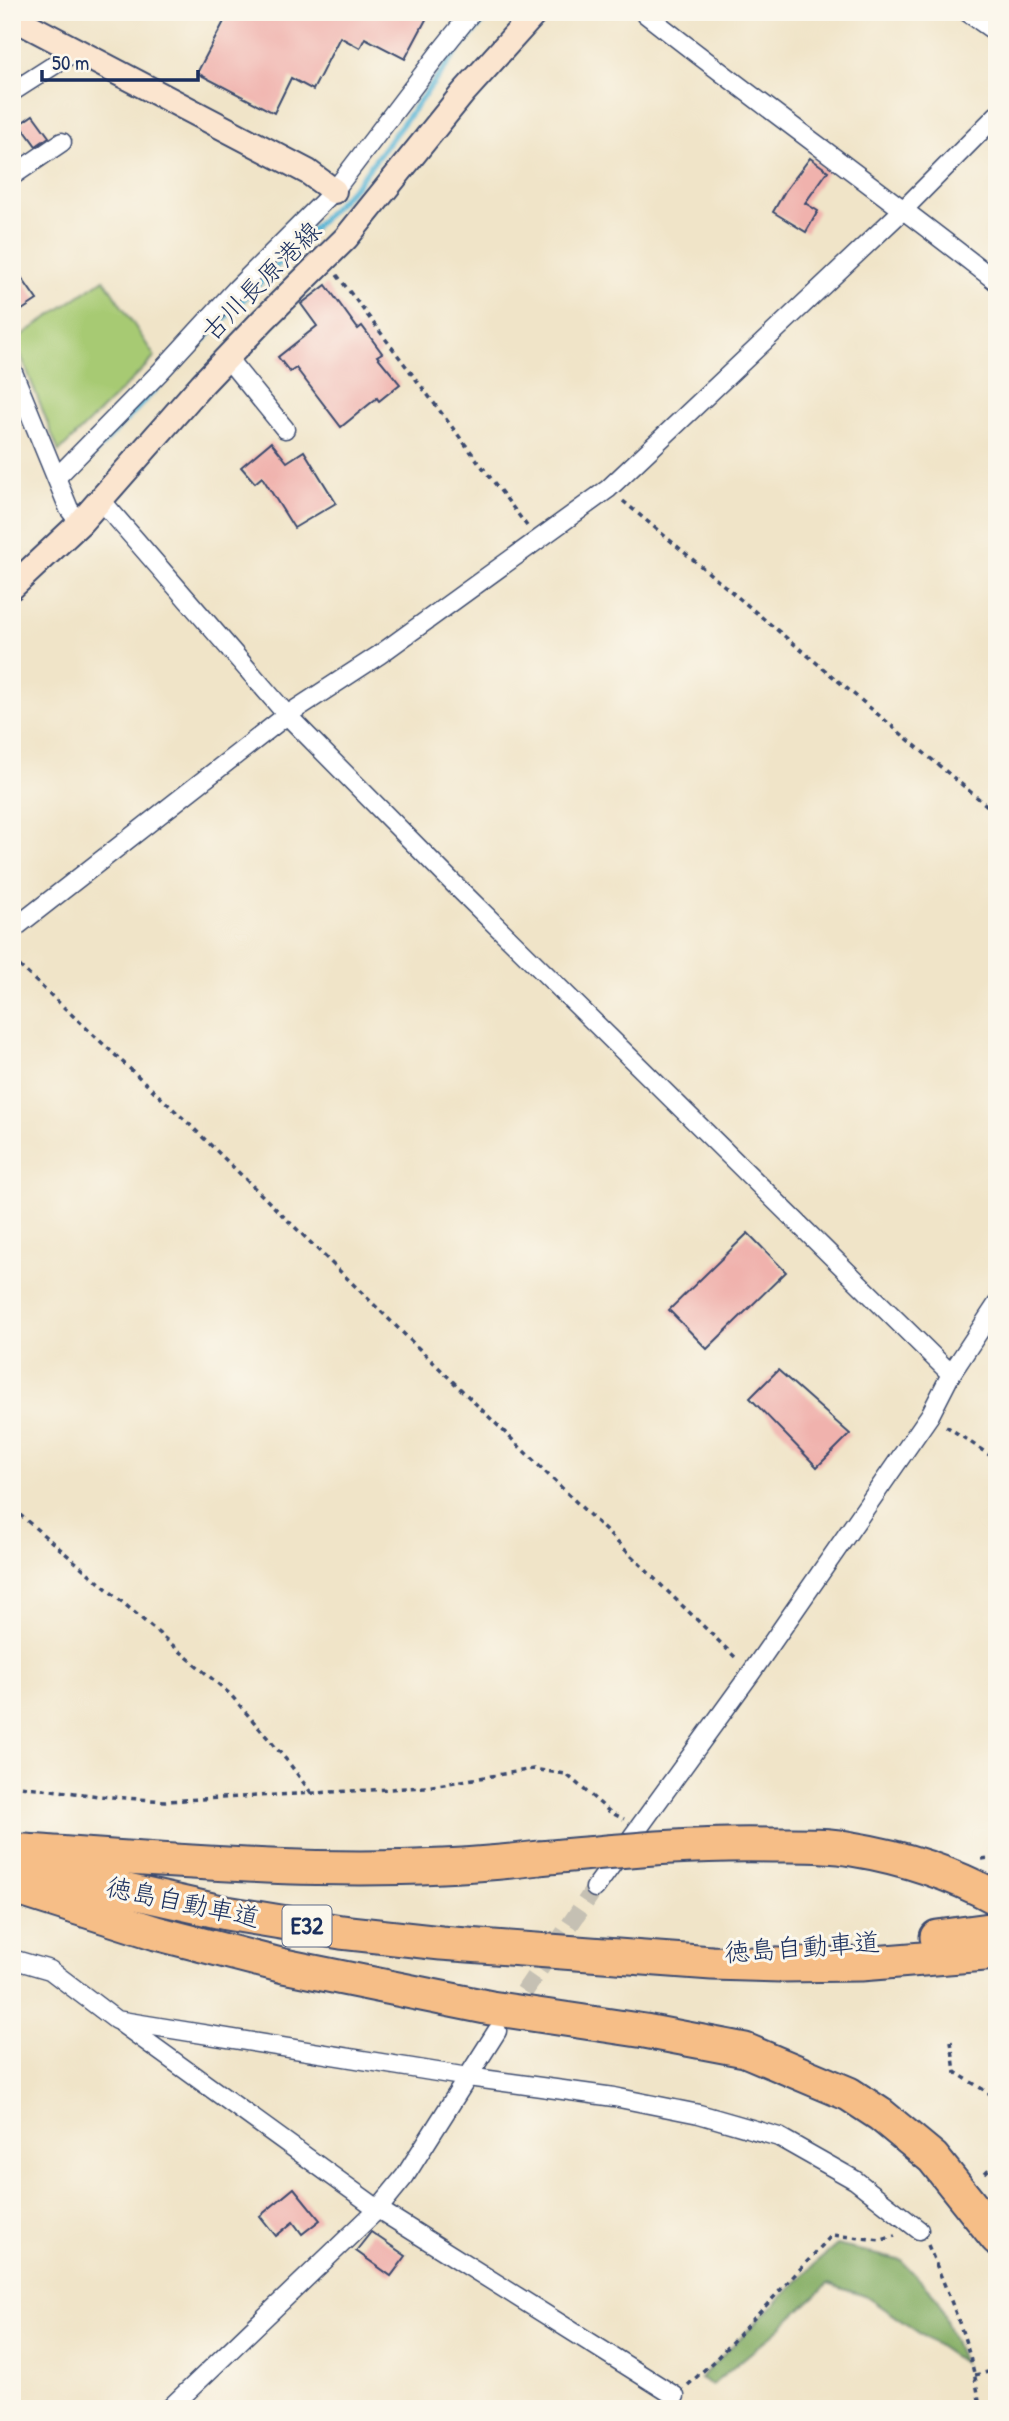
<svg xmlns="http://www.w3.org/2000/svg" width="1009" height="2421" viewBox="0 0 1009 2421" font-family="'Patrick Hand','Klee One',sans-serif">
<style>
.green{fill:#a7ca73;stroke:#617c68;stroke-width:2}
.forest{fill:#85ae65;stroke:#506e62;stroke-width:2}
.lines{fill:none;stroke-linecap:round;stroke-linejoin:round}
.stream{stroke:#58b5d6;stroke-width:6}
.building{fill:#f0b2ad}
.street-tunnel{stroke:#c5c0b3;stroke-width:18;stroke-dasharray:18 9;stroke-linecap:butt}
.street-casing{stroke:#3b4a6e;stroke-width:21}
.secondary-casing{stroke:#3b4a6e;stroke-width:28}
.highway-casing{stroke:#3b4a6e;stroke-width:37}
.path{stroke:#3b4a6e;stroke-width:3.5;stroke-dasharray:5 5;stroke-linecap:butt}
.street{stroke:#fff;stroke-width:18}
.secondary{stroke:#fbe5cf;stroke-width:24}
.highway{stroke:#f6be87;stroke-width:33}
.highway-bridge-casing{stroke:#3b4a6e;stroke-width:37;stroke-linecap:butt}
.highway-bridge{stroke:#f6be87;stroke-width:33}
.labels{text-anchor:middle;stroke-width:6;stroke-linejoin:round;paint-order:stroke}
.shield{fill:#fbf7ec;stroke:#5e6b89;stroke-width:2}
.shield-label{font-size:24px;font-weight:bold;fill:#1b2f5e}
.street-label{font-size:26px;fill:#1b2f5e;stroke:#fbf7ec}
</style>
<rect width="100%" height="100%" fill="#fbf7ec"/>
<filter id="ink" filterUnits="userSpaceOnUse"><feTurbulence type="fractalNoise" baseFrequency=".0143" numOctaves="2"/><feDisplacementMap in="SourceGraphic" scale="14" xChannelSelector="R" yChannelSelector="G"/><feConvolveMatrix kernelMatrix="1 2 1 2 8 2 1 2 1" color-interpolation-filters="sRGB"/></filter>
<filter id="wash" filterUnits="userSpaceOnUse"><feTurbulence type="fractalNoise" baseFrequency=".00686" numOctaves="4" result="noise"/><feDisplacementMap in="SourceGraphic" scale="28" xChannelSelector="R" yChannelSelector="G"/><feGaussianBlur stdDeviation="1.57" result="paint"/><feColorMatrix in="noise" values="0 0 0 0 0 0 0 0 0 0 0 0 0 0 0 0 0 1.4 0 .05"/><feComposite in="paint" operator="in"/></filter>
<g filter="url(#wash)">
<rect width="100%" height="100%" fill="#f0e4c8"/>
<!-- green -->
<polygon class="green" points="104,279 155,357 59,452 15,340"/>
<!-- forest -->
<polygon class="forest" points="837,2245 902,2261 937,2298 963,2363 865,2296 828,2284 777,2331 712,2385 700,2378 817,2262"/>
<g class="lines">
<!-- stream -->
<g class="stream">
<polyline points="172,372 357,184 456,53 491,12"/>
<polyline points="71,478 162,382"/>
</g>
</g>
<g id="blocks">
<!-- building -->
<g class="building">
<polygon points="229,12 430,12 405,59 365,38 360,48 340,37 313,90 291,78 274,113 197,73"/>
<polygon points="33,115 49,137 36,146 20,124"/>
<polygon points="810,158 828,171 805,203 818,211 806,232 773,212 785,191"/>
<polygon points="12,264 37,300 19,312 12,303"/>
<polygon points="326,285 358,329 362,326 382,353 377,356 400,384 379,401 377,398 341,427 296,368 290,372 278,357 317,326 301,304"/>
<polygon points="271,442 287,462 304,451 336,503 294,528 262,477 255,483 241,467"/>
<polygon points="748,1233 786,1272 707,1349 669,1310"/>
<polygon points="778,1370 850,1434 817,1467 750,1398"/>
<polygon points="294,2188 320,2220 302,2234 293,2222 276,2236 260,2216"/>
<polygon points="371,2232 406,2256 391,2276 356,2251"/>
</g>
</g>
</g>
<g filter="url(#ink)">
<use href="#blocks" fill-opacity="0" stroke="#3b4a6e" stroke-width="2"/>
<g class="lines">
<!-- street-tunnel -->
<polyline class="street-tunnel" points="509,2014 595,1888"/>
<!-- street casing -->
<g class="street-casing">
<g id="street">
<path d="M643,12c117,92 237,178 354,270"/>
<polyline points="967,12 997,33"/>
<polyline points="12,92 76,51"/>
<polyline points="12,176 62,142"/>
<polyline points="227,358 285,429"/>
<polyline points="12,370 69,509 80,523"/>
<polyline points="57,477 159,373 236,289 334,191 439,53 472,12"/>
<polyline points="101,500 287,715 456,886 951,1374"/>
<polyline points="12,930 287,715 379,655 608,489 904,209 997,115"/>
<polyline points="595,1888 751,1673 930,1415 951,1374 997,1304"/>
<polyline points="12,1959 50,1970 116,2020 468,2077 614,2097 699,2114 779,2137 855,2180 919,2230"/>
<polyline points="121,2023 378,2209 675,2396"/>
<polyline points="169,2409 378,2209 405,2176 497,2031"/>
</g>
</g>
<!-- secondary casing -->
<g class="secondary-casing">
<g id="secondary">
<polyline points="12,17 308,172 334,191"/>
<polyline points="12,587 80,523 202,384 263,320 346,238 463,93 536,12"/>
</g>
</g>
<!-- highway casing -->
<g class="highway-casing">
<g id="highway">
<path d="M25,1851c171,11 343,28 514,7"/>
<polyline points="12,1865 226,1913 341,1932 441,1943 712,1963 781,1965 861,1964 997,1953"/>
<polyline points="12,1887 156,1933 284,1966 491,2008 645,2031 745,2050 849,2094 881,2115 933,2158 997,2238"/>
<polyline points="937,1937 997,1929"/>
</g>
</g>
<!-- path -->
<g class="path">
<polyline points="337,275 527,526"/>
<polyline points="623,501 997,814"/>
<polyline points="12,959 185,1120 738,1660"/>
<polyline points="946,1426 997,1460"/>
<polyline points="12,1508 230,1694 289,1763 312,1794"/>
<polyline points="12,1785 99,1796 165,1801 426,1787 533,1769 566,1774 610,1812 624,1819"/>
<polyline points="982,1859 997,1857"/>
<polyline points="951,2041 955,2072 992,2095 997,2101"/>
<polyline points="985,2173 997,2161"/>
<path d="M928,2245c22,53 46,106 52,164"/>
<polyline points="975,2375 997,2370"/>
<polyline points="688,2385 716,2359 832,2235 882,2240 895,2236"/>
</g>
<!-- street -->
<use href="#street" class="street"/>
<!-- secondary -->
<use href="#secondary" class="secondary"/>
<!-- highway -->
<use href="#highway" class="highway"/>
<!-- highway-bridge casing -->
<g class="highway-bridge-casing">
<path id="highway-bridge" d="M539,1858c78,-7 155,-15 233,-13 26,0 54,-1 80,4 49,8 101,25 145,49"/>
</g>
<!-- highway-bridge -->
<use href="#highway-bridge" class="highway-bridge"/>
</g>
</g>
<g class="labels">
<!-- shield labels -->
<rect class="shield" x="282.5" y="1905.5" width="49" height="41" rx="5"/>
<g class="shield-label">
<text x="307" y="1934">E32</text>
</g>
<!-- street labels -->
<g class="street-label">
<text transform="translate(261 281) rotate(-45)" y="9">古川長原港線</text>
<text transform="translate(183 1902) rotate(12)" y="9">徳島自動車道</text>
<text transform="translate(802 1947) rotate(-4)" y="9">徳島自動車道</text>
</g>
</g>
<!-- margin -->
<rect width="1009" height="2421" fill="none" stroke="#fbf7ec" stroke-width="42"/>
<!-- scale -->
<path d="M42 70v10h156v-10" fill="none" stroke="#1b2f5e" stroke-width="3.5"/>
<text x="52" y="70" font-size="21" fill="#1b2f5e" stroke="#fbf7ec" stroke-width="5" paint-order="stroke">50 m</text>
</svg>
